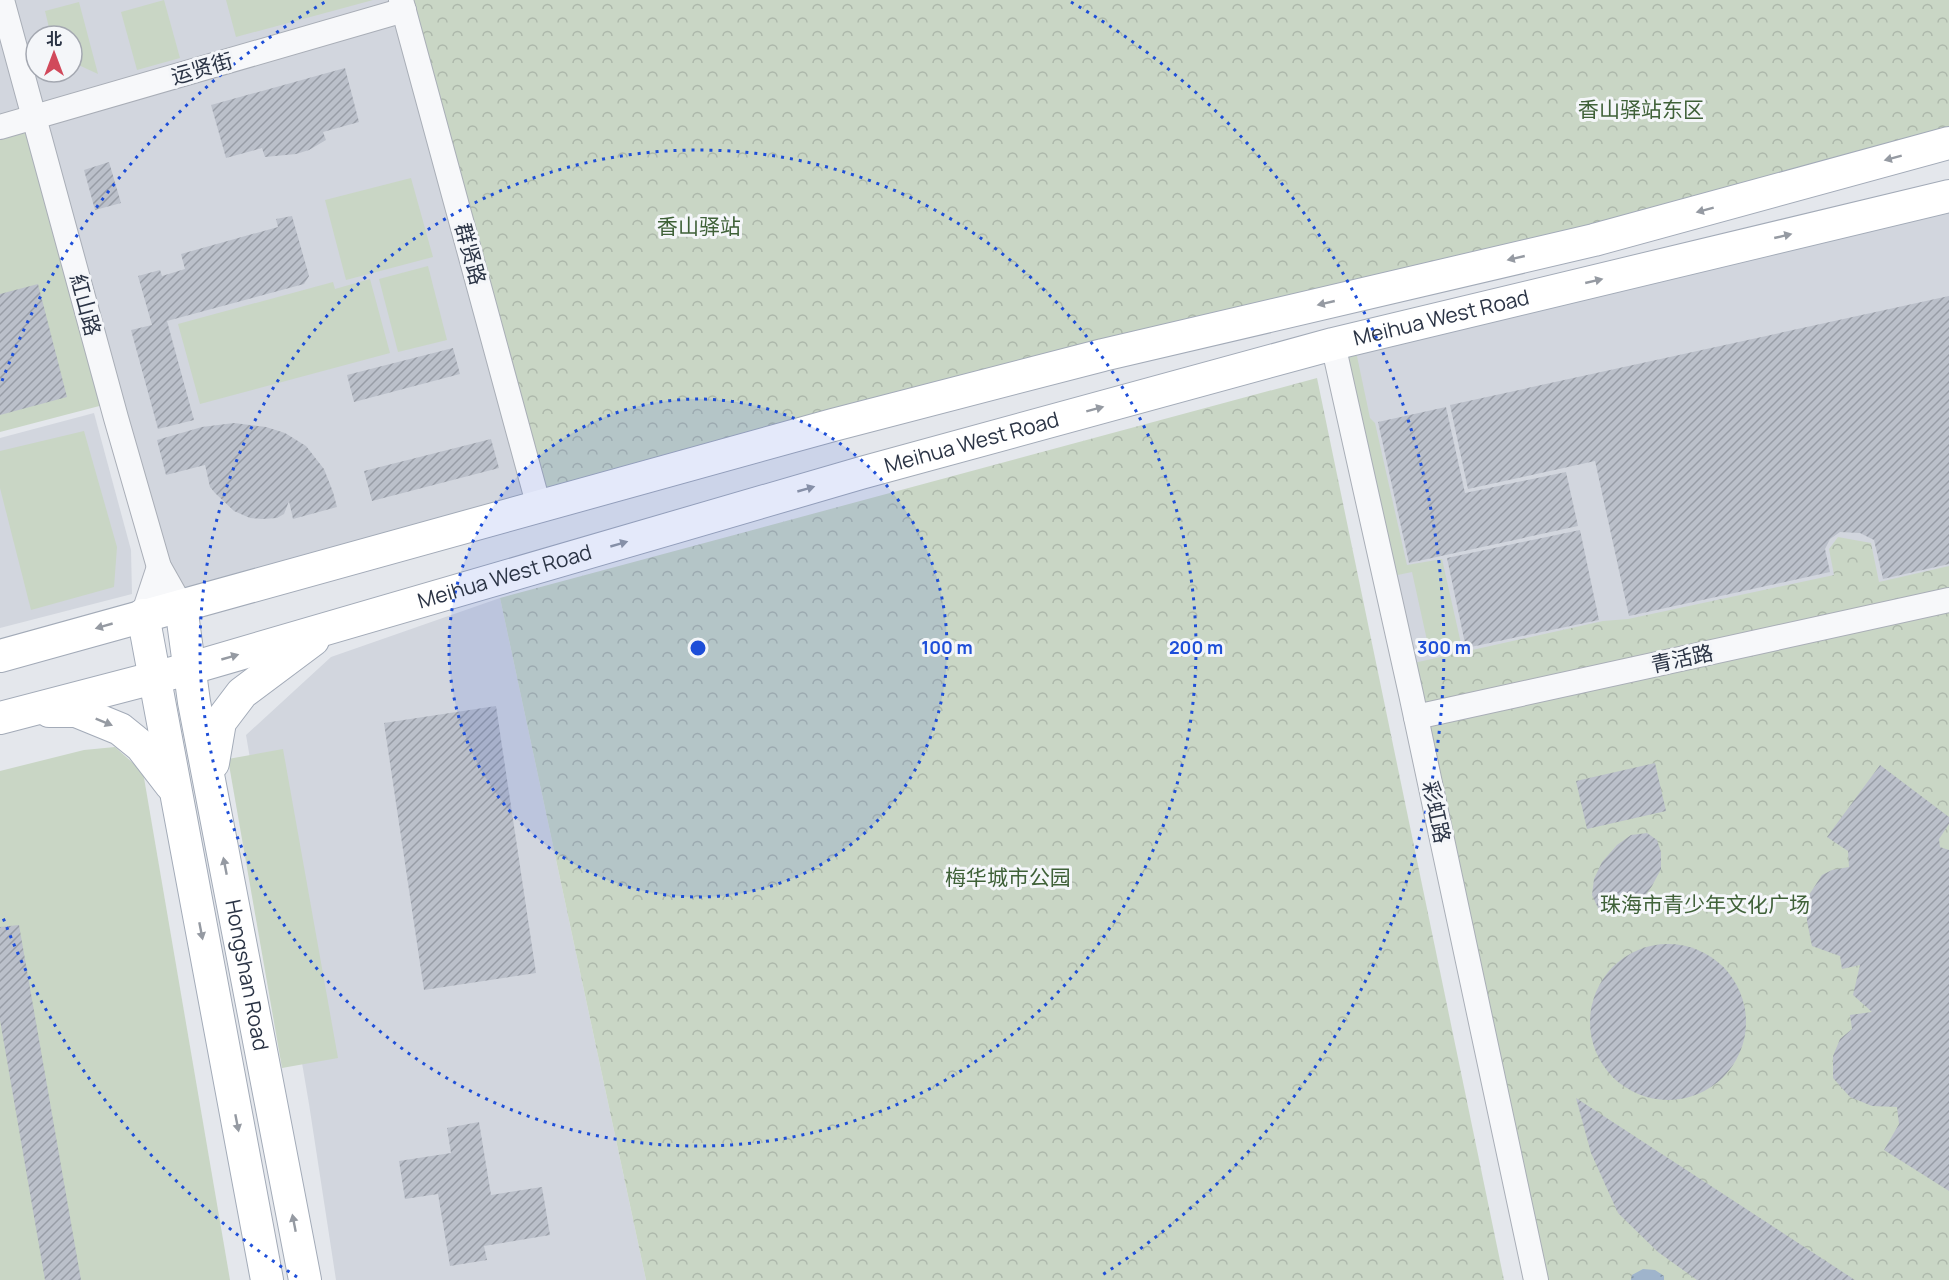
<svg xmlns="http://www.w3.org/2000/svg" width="1949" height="1280" viewBox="0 0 1949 1280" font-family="Manrope,'Noto Sans SC',sans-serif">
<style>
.built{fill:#d2d6de;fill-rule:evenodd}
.grass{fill:#c9d6c5}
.forest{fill:url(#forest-crowns)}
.water{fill:url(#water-ripples)}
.building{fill:url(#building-hatch)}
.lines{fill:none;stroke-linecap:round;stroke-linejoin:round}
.minor-casing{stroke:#a9aeb7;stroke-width:26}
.major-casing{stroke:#a3abb8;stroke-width:34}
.minor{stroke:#f7f8fa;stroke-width:24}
.major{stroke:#fff;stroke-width:32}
.oneway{fill:#959aa2}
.ring{fill:none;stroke:#1d4ed8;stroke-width:3;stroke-dasharray:3 6}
.labels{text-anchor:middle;stroke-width:6;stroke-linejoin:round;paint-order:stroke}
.street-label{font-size:21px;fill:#2b3445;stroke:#f4f6f9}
.park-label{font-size:21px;fill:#3f6138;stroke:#f4f6f9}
.centre{fill:#1d4ed8;stroke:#f4f6f9;stroke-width:3}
.ring-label{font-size:18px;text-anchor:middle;font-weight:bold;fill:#1d4ed8;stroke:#f4f6f9;stroke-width:6;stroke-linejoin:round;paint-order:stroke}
</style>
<defs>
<pattern id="forest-crowns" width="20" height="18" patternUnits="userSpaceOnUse" patternTransform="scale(1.5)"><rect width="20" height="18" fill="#c9d6c5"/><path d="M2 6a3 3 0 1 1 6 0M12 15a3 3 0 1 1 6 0" fill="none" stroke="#adb8ab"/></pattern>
<pattern id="water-ripples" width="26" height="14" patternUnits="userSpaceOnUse" patternTransform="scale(1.5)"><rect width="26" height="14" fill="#9fb4cc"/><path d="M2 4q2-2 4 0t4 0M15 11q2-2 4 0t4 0" fill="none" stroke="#8293a7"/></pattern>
<pattern id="building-hatch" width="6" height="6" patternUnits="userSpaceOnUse" patternTransform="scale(1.5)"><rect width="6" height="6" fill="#bbc0ca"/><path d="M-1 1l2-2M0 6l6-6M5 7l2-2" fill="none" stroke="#989da6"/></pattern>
</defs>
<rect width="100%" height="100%" fill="#e4e7ec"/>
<!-- built -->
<g class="built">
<path d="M0,0h397l141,507 -356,97 -182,-478zM36,36h36v36h-36z"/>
<polygon points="1949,196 1949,600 1416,717 1333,344"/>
<polygon points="94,413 131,550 132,594 0,628 0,438"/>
<polygon points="500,598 646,1280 336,1280 309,1104 246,735 331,657"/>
</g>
<!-- grass -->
<g class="grass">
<polygon points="164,0 180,58 137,70 121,12"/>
<polygon points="226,0 373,0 236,37"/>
<polygon points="79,2 98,74 72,62 72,36 51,36 45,11"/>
<polygon points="31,125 107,404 0,432 0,133"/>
<polygon points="411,178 433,257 346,280 325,200"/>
<polygon points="428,266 447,340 398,352 379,279"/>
<polygon points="370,279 390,353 200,404 178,324 333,282 335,289"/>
<polygon points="1354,342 1370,418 1375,423 1407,565 1442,559 1462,648 1430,654 1412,572 1388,577 1336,347"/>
<polygon points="84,431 117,547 114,587 31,610 0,488 0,451"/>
<polygon points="115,747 143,772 230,1280 0,1280 0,771 84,750"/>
<polygon points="283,749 338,1058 282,1068 228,759"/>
</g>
<!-- forest -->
<g class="forest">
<polygon points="401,0 1949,0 1949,142 539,507"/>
<polygon points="1317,378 1504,1280 646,1280 500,598"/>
<polygon points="1838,537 1871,543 1879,582 1949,566 1949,597 1420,712 1409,664 1603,621 1628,619 1834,575 1829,549"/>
<polygon points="1949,601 1949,1280 1537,1280 1416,717"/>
</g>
<!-- water -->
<polygon class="water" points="1643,1269 1655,1270 1664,1276 1664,1280 1631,1280 1632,1275"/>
<!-- building -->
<g class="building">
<polygon points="345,68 359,122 323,132 326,140 309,150 296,154 265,157 262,148 226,158 211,105"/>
<polygon points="109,162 121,203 95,210 84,170"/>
<polygon points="292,216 309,276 304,284 167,321 194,420 158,429 131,330 152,325 138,276 160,270 162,276 185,269 181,254 278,227 276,219"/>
<polygon points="38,284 67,397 0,415 0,294"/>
<polygon points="1949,296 1949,564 1883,579 1874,540 1860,533 1840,532 1830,539 1825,549 1830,572 1629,616 1595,461 1468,489 1450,405"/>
<polygon points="453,348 460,374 354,402 347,375"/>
<polygon points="1446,407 1465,493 1566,472 1578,526 1409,563 1378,422"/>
<polygon points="234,423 266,427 285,433 306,446 324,469 333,492 337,507 293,519 289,501 284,514 277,518 262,519 250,518 234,511 215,493 210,487 205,465 166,475 157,440 202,427"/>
<polygon points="491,439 499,468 372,501 364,471"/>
<polygon points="1580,530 1599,620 1466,648 1447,558"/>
<polygon points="496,706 536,973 424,990 384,723"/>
<polygon points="1655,763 1666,811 1587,829 1576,781"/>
<polygon points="1880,765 1949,817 1949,824 1939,839 1940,847 1949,850 1949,1191 1884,1150 1899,1124 1897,1107 1872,1106 1850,1097 1833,1078 1833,1056 1840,1039 1852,1029 1850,1015 1872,1012 1853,995 1860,965 1842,969 1840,956 1812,946 1807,921 1807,898 1822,875 1832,870 1849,867 1848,851 1827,837"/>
<polygon points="1647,833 1657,840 1661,852 1661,869 1652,886 1639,904 1622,913 1608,916 1598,908 1592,895 1594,879 1602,862 1617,845 1631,835"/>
<polygon points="19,925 81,1280 45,1280 0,1020 0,927"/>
<circle cx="1668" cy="1022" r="78"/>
<polygon points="1576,1098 1855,1280 1697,1280 1658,1252 1618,1213 1591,1153"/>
<polygon points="479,1122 491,1195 542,1187 550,1235 484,1246 487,1260 450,1266 438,1194 405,1199 399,1161 451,1153 447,1128"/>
</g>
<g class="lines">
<!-- minor casing -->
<g class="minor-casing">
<g id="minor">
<polyline points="2,0 116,418 159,567 181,606"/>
<polyline points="401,0 539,507"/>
<polyline points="0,127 404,10"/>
<polyline points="1333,344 1411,694 1536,1280"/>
<polyline points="143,615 159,567"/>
<polyline points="1416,717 1949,600"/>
</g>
</g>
<!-- major casing -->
<g class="major-casing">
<g id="major">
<path id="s1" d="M181,606l13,96 111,578"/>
<polyline points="143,615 267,1280"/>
<polyline points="0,656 833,425 1103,355 1594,240 1949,143"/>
<polyline points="49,711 76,711 120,729 141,746 171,785"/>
<path id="s2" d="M0,718l188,-49 673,-196 472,-129 616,-148"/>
<polyline points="213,763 220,722 242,693 313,640"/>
</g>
</g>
<!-- minor -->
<use href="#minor" class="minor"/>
<!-- major -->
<use href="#major" class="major"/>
</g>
<!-- one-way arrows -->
<defs><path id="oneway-solid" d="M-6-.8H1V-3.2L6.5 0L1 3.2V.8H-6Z" transform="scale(1.5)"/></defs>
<g class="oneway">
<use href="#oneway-solid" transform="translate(1893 158) rotate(165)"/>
<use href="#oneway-solid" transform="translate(1705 210) rotate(165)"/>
<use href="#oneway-solid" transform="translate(1783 236) rotate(-13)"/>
<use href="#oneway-solid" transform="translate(1516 258) rotate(167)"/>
<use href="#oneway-solid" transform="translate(1594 281) rotate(-13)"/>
<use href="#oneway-solid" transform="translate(1326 303) rotate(167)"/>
<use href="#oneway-solid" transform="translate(1095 409) rotate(-15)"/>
<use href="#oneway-solid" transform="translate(806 489) rotate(-16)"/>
<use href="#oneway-solid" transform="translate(619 544) rotate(-16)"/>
<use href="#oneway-solid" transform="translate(104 626) rotate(164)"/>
<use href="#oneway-solid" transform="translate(230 657) rotate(-16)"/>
<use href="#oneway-solid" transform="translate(104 722) rotate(22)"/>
<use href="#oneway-solid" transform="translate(225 866) rotate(-101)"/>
<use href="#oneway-solid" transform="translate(201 931) rotate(79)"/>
<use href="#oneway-solid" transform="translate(237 1123) rotate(79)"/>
<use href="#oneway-solid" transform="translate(294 1223) rotate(-101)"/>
</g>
<!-- distance rings -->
<circle cx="698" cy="648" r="249" fill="#1d4ed8" fill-opacity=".12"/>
<g class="ring">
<circle cx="698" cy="648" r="249"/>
<circle cx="698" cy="648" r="498"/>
<path d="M297 1277A746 746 0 0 1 2 915M2 381A746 746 0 0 1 325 2M1071 2A746 746 0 0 1 1099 1277"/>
</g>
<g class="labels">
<!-- street labels -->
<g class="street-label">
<text transform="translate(202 69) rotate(-16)" y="7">运贤街</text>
<text transform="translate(470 254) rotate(75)" y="7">群贤路</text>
<text transform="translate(85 305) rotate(75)" y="7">紅山路</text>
<text dy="7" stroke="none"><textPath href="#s2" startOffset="1496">Meihua West Road</textPath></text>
<text dy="7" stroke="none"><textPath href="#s2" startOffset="1010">Meihua West Road</textPath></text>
<text dy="7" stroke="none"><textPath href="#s2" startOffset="524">Meihua West Road</textPath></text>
<text transform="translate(1682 659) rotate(-12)" y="7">青活路</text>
<text transform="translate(1436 812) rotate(78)" y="7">彩虹路</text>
<text dy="7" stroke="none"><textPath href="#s1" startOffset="375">Hongshan Road</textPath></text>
</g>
<!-- park labels -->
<g class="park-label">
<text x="1641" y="117">香山驿站东区</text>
<text x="699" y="234">香山驿站</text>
<text x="1008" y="885">梅华城市公园</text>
<text x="1705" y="912">珠海市青少年文化广场</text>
</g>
</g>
<circle cx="698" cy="648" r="9" class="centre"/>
<g class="ring-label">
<text x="947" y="654">100 m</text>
<text x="1196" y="654">200 m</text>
<text x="1444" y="654">300 m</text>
</g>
<!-- north arrow -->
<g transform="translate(54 54)"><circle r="28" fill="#f4f6f9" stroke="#a4a8b1" stroke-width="1.5"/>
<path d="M0-4.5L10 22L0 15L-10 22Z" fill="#d1495b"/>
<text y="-9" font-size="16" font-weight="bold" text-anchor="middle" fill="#2b3445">北</text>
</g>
</svg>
